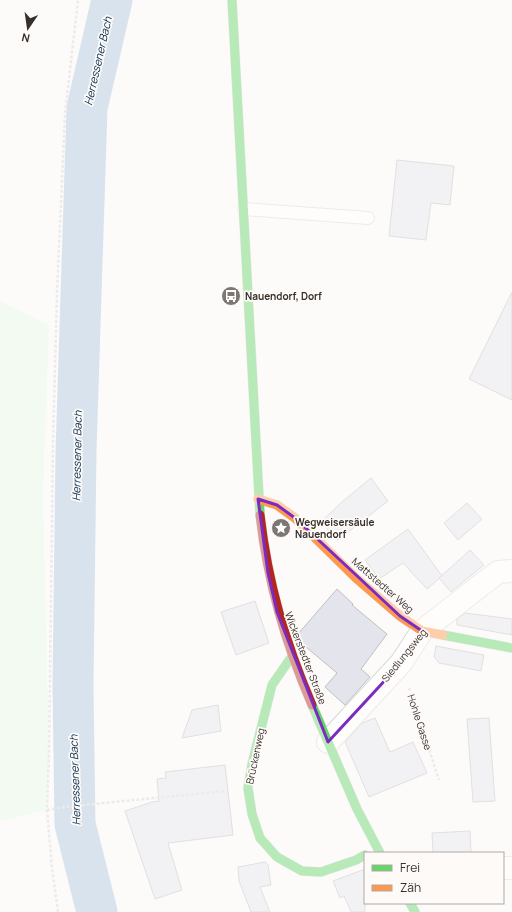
<svg xmlns="http://www.w3.org/2000/svg" width="512" height="912" viewBox="0 0 512 912" font-family="Manrope,sans-serif">
<style>
.green{fill:#e5f9e6}
.lines{fill:none;stroke-linecap:round;stroke-linejoin:round}
.river{stroke:#adc6df;stroke-width:41}
.building{fill:#e4e4ec;stroke:#c0c0c2}
.lane-casing{stroke:#dbd7d4;stroke-width:14}
.street-casing{stroke:#dbd7d4;stroke-width:24}
.fast-casing{stroke:#dbd7d4;stroke-width:10}
.slow-casing{stroke:#dbd7d4;stroke-width:10}
.jam-casing{stroke:#dbd7d4;stroke-width:10}
.path{stroke:#d8d7d7;stroke-width:2.5;stroke-dasharray:3 2;stroke-linecap:butt}
.lane{stroke:#fffefe;stroke-width:12}
.street{stroke:#fffefe;stroke-width:22}
.fast{stroke:#63d668;stroke-width:9}
.slow{stroke:#ff974d;stroke-width:9}
.jam{stroke:#b3261e;stroke-width:9}
.marked{fill:none;stroke:#7b2cbf;stroke-width:3;stroke-linejoin:round}
.labels{text-anchor:middle;stroke-width:3.5;stroke-linejoin:round;paint-order:stroke}
.poi-label{font-size:10px;font-weight:bold;fill:#36302b;stroke:#fefaf8;text-anchor:start}
.street-label{font-size:10px;fill:#36302b;stroke:#fefaf8}
.water-label{font-size:11px;font-style:italic;fill:#022c4f;stroke:#fefaf8}
</style>
<rect width="100%" height="100%" fill="#fdfbf9"/>
<!-- green -->
<polygon class="green" points="0,301 49,325 43,494 49,754 47,810 0,821"/>
<g class="lines">
<!-- river -->
<polyline class="river" points="97,912 75,824 73,687 76,451 87,108 112,0"/>
</g>
<!-- building -->
<g class="building">
<polygon points="397,160 454,166 450,205 431,203 426,240 389,236"/>
<polygon points="512,292 512,400 469,379"/>
<polygon points="371,478 388,501 338,540 321,522 342,502"/>
<polygon points="467,503 482,519 458,540 444,523"/>
<polygon points="408,529 442,576 427,589 403,563 379,579 365,560"/>
<polygon points="470,550 484,565 451,592 439,578"/>
<polygon points="337,589 353,604 352,605 387,634 361,669 370,677 345,705 325,687 337,673 300,642 298,634"/>
<polygon points="255,601 269,643 236,655 221,612"/>
<polygon points="465,613 512,619 512,635 457,625 457,619"/>
<polygon points="436,646 484,655 481,671 439,663 434,657"/>
<polygon points="218,705 221,731 182,738 192,710"/>
<polygon points="375,718 390,752 413,742 427,773 369,797 345,742 362,723"/>
<polygon points="489,718 495,801 473,802 467,719"/>
<polygon points="225,765 233,835 168,843 182,890 155,899 125,811 152,802 159,801 157,779 166,778 165,772"/>
<polygon points="470,831 471,853 433,853 432,833"/>
<polygon points="265,862 268,865 271,885 260,887 270,912 251,912 239,881 238,867"/>
<polygon points="365,869 365,912 351,912 344,896 340,898 333,881"/>
</g>
<g class="lines">
<!-- lane casing -->
<g class="lane-casing">
<polyline id="lane" points="244,209 368,218"/>
</g>
<!-- street casing -->
<g class="street-casing">
<g id="street">
<polyline points="328,742 401,663 422,631 498,572 512,571"/>
<polyline points="503,868 512,868"/>
</g>
</g>
<!-- fast casing -->
<g class="fast-casing">
<g id="fast">
<polyline points="232,0 260,515"/>
<polyline points="443,635 512,648"/>
<polyline points="292,656 272,685 252,764 248,788 252,814 260,838 277,857 302,871 321,872 356,860 365,855"/>
<polyline points="312,705 357,809 380,853"/>
<polyline points="410,903 415,912"/>
</g>
</g>
<!-- slow casing -->
<g class="slow-casing">
<polyline id="slow" points="258,499 277,505 295,518 356,578 400,616 422,631 443,635"/>
</g>
<!-- jam casing -->
<g class="jam-casing">
<path id="jam" d="M260,515c8,69 25,127 52,190"/>
</g>
<!-- path -->
<g class="path">
<polyline points="409,688 439,780"/>
<polyline points="47,810 65,807 225,791"/>
<polyline points="58,912 52,868 47,810 49,754 53,443 57,292 65,114 78,0"/>
</g>
<!-- lane -->
<use href="#lane" class="lane"/>
<!-- street -->
<use href="#street" class="street"/>
<!-- fast -->
<use href="#fast" class="fast"/>
<!-- slow -->
<use href="#slow" class="slow"/>
<!-- jam -->
<use href="#jam" class="jam"/>
</g>
<!-- marked area -->
<path d="M0 0H512V912H0ZM258,499l19,6 18,13 105,98 22,15 -21,32 -73,79 -51,-130 -9,-39z" fill="#fdfbf9" fill-opacity=".55" fill-rule="evenodd"/>
<path class="marked" d="M258,499l19,6 18,13 105,98 22,15 -21,32 -73,79 -51,-130 -9,-39z"/>
<!-- icons -->
<defs>
<g id="bus-disc" transform="scale(1)"><circle r="9.5" fill="#7c7773" stroke="#fefaf8"/><path d="M-5-6H5V4H4V6H2V4H-2V6H-4V4H-5ZM-3.5-4V0h7V-4ZM-3.5 1.2v1.5H-2V1.2ZM2 1.2v1.5H3.5V1.2Z" fill="#fff"/></g>
<g id="sight-disc" transform="scale(1)"><circle r="9.5" fill="#7c7773" stroke="#fefaf8"/><path d="M0-6L1.8-2.2L6-1.7L2.9 1.2L3.7 5.4L0 3.3L-3.7 5.4L-2.9 1.2L-6-1.7L-1.8-2.2Z" fill="#fff"/></g>
</defs>
<g fill-rule="evenodd">
<use href="#bus-disc" x="231" y="296"/>
<use href="#sight-disc" x="281" y="528"/>
</g>
<g class="labels">
<!-- poi labels -->
<g class="poi-label">
<text x="245" y="300">Nauendorf, Dorf</text>
<text x="295" y="526">Wegweisersäule<tspan x="295" dy="12">Nauendorf</tspan></text>
</g>
<!-- street labels -->
<g class="street-label">
<text transform="translate(383 585) rotate(41)" y="4">Mattstedter Weg</text>
<text transform="translate(404 655) rotate(-51)" y="4">Siedlungsweg</text>
<text transform="translate(306 658) rotate(69)" y="4">Wickerstedter Straße</text>
<text transform="translate(420 722) rotate(72)" y="4">Hohle Gasse</text>
<text transform="translate(255 756) rotate(-78)" y="4">Brückenweg</text>
</g>
<!-- water labels -->
<g class="water-label">
<text transform="translate(98 61) rotate(-77)" y="4">Herressener Bach</text>
<text transform="translate(77 456) rotate(-89)" y="4">Herressener Bach</text>
<text transform="translate(75 780) rotate(-92)" y="4">Herressener Bach</text>
</g>
</g>
<!-- legend -->
<rect x="364" y="852" width="140" height="52" fill="#fefaf8" stroke="#aea9a6"/>
<rect x="372" y="865" width="20" height="6" fill="#63d668" stroke="#aea9a6"/>
<text x="400" y="872" font-size="12" fill="#36302b">Frei</text>
<rect x="372" y="885" width="20" height="6" fill="#ff974d" stroke="#aea9a6"/>
<text x="400" y="892" font-size="12" fill="#36302b">Zäh</text>
<!-- north arrow -->
<g transform="translate(28 28) rotate(193)" stroke="#fefaf8" stroke-width="3" paint-order="stroke">
<path d="M0-3L7 15L0 10L-7 15Z" fill="#36302b"/>
<text y="-6" font-size="11" font-weight="bold" text-anchor="middle" fill="#36302b">N</text>
</g>
</svg>
